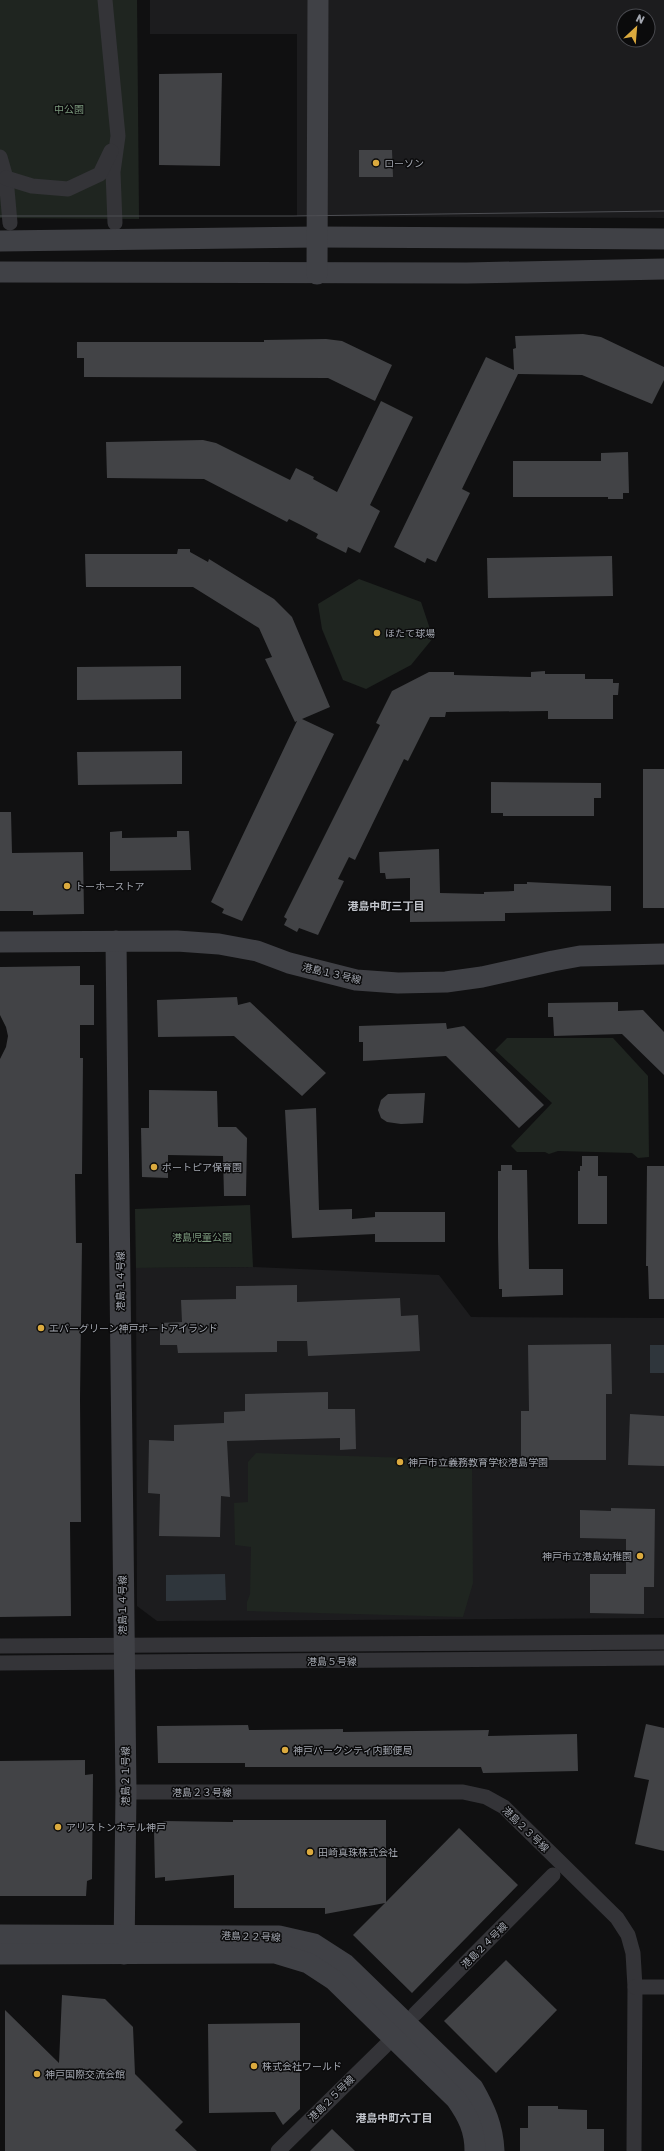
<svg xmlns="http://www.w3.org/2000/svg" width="664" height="2151" viewBox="0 0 664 2151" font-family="Rubik,'Noto Sans JP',sans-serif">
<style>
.built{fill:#1c1c1e;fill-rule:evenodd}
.green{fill:#1f2520}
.water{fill:#2f363c}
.building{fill:#424346}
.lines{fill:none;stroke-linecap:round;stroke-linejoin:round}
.street{stroke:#343438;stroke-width:15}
.secondary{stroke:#404146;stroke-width:21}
.tram{stroke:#4d4e53;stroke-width:1}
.poi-dot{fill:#dbaa3e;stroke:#0b0b0c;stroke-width:1.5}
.labels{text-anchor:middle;stroke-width:3;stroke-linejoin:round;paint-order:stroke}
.park-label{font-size:10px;fill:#7c9a7e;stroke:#0b0b0c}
.poi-label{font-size:10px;fill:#a3a7b0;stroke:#0b0b0c;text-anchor:start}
.street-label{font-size:10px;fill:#a3a7b0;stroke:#0b0b0c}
.neighbourhood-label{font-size:11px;font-weight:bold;fill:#c3c6cd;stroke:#0b0b0c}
</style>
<rect width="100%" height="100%" fill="#101011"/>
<!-- built -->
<g class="built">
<path d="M150,0h514v218l-367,-2v-182h-147zM624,16h24v24h-24z"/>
<polygon points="253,1267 439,1275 471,1317 664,1318 664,1618 157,1621 137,1606 136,1268"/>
</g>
<!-- green -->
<g class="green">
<polygon points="0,0 137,0 139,219 0,218"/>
<polygon points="359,579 421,602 433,638 411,665 366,689 343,680 322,629 318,604"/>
<polygon points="507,1038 613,1038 648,1076 649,1157 638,1158 632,1153 558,1151 549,1154 545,1152 517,1152 511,1146 552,1103 495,1050"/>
<polygon points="250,1205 253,1267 136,1268 135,1209"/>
<polygon points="256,1453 472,1460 473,1583 463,1617 247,1611 247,1602 250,1594 251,1547 235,1545 234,1503 248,1502 248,1462"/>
</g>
<!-- water -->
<g class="water">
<rect x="650" y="1345" width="14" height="28"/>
<polygon points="225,1574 226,1600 166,1601 166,1575"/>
</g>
<!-- building -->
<g class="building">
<polygon points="222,73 220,166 159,165 159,74"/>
<polygon points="359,150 392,150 393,177 359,177"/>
<polygon points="583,334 601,337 664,367 664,380 652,404 582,375 518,374 462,489 470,493 436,562 427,558 425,563 394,547 486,357 514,370 513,349 516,348 515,336"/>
<polygon points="326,339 342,341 392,365 375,401 328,378 84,377 84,358 77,358 77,342 264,342 264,340"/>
<polygon points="381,401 413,417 370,505 380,511 360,553 348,547 346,553 316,538 318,534 301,525 289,519 287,522 204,479 107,478 106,442 203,440 216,443 290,480 296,468 314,477 313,479 337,492"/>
<polygon points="628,452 629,493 623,493 623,499 608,499 608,497 513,497 513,461 601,461 601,453"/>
<polygon points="178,549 190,549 190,552 208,562 209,559 274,599 292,617 330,707 302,719 334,734 242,921 222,913 224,909 211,902 297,721 295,722 265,659 272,657 259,628 193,587 86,587 85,554 177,554"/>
<polygon points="612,556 613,596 488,598 487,558"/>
<polygon points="181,666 181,699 77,700 77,667"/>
<polygon points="545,671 545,674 585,674 585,679 613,679 613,683 619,683 618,695 613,695 613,719 548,719 548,711 446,712 445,717 430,717 408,761 404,759 355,860 349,857 338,879 344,881 318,935 299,928 297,932 284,925 287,919 284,917 380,725 376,723 392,691 429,672 454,672 454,675 531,677 531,672"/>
<polygon points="182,751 182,784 78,785 77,752"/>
<rect x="643" y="769" width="21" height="139"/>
<polygon points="491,782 601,783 601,798 594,798 594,816 503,816 503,813 491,813"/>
<polygon points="0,812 11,812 12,853 83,852 84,914 33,915 33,911 0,911"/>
<polygon points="122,831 122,838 177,837 177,831 189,831 191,870 110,871 110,832"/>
<polygon points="439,849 440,893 484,894 484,892 514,891 514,884 527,884 527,882 611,886 611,911 505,913 505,921 410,922 410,878 386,879 385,873 380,873 379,852"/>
<polygon points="80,966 80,985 94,985 94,1025 80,1025 80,1058 83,1058 82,1174 75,1174 76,1243 82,1243 80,1399 81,1522 70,1522 71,1616 0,1617 0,1059 6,1047 8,1036 6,1027 0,1015 0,967"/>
<polygon points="237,997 238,1005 250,1002 326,1073 302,1096 234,1036 158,1037 157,1000"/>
<polygon points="618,1002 618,1011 643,1010 664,1032 664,1075 622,1034 554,1036 553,1017 548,1017 548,1003"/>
<polygon points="446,1023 447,1029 464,1026 544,1105 519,1128 446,1056 363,1061 363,1042 359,1042 359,1026"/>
<polygon points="149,1090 217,1091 218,1127 236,1127 247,1138 246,1196 224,1196 223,1156 168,1155 168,1178 142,1177 141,1128 149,1128"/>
<polygon points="425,1093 423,1123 401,1124 387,1122 381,1118 378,1110 381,1100 388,1094"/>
<polygon points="316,1108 319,1210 352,1209 352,1219 375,1217 375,1212 445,1212 445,1242 375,1242 375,1234 292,1238 285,1110"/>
<polygon points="582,1156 598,1156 598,1176 607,1176 607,1224 578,1224 578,1171 580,1171 580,1166 582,1166"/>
<polygon points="501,1165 512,1165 512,1170 527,1170 529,1269 563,1269 563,1295 502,1297 502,1289 499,1289 498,1238 498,1171 501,1171"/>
<polygon points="647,1166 664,1166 664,1299 649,1299 648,1266 646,1266"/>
<polygon points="297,1285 297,1302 400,1298 401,1316 418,1315 420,1351 308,1356 307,1341 277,1341 277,1352 178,1353 177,1345 160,1345 160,1323 182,1322 181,1300 236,1299 236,1286"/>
<polygon points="611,1344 612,1394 606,1394 606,1460 521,1460 521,1411 529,1411 528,1345"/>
<polygon points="328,1392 328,1409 355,1409 356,1449 340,1450 340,1438 227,1441 230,1497 221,1496 220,1537 159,1536 160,1494 148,1493 149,1440 174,1441 174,1425 224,1423 224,1412 245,1411 245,1394"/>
<polygon points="630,1414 664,1416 664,1466 628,1465"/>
<polygon points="611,1508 655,1509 654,1587 644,1587 644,1614 590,1613 590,1574 626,1574 626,1539 580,1538 580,1510 611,1511"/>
<polygon points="646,1724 664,1728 664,1851 635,1844 649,1780 634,1777"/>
<polygon points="248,1725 249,1730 343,1729 343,1732 489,1730 488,1736 577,1734 578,1771 483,1773 481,1767 245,1767 245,1763 158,1763 157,1726"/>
<polygon points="85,1760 85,1775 93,1774 92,1879 87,1881 86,1896 0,1896 0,1761"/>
<polygon points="233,1820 386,1820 386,1902 459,1828 518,1885 412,1993 353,1935 385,1903 325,1914 325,1908 234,1908 234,1875 165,1881 165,1877 155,1878 154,1830 164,1821 233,1822"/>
<polygon points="506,1960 557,2010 496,2073 444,2021"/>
<polygon points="62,1995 105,1999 133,2027 135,2074 183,2122 175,2130 197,2151 5,2151 5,2010 59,2063"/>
<polygon points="300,2023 300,2109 283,2125 275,2112 209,2113 208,2024"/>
<polygon points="528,2106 558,2106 558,2109 587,2110 587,2129 604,2129 604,2151 520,2151 520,2128 528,2128"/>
<polygon points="332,2129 355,2151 310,2151"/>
</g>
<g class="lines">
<!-- street -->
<g class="street">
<polyline points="105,0 118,136 113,172 115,223"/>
<polyline points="0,157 6,178 10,223"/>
<polyline points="6,178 32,186 68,189 100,174 111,151"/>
<polyline points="0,1646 664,1642"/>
<polyline points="0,1663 664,1658"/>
<polyline points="126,1792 463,1792 486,1797 504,1807 617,1918 628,1935 633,1953 635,1987 634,2151"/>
<polyline points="635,1987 664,1987"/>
<polyline points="415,2014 553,1875"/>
<polyline points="278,2151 385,2046"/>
</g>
<!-- secondary -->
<g class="secondary">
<polyline points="0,241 317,237 664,239"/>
<polyline points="0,272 467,273 664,269"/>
<polyline points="317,274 318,0"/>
<polyline points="116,941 126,1792 124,1954"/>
<polyline points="0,942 177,941 219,944 257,951 289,963 356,980 398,983 446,982 482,977 553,961 580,956 664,954"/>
<path d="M0,1935l279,1 35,8 31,20 128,124c12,21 20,39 21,63"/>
<path d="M0,1954l275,-1 33,10 26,17 122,119c12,17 19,31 19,52"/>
</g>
<!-- tram -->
<polyline class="tram" points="0,216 293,216 664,211"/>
</g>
<!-- markers -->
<g class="poi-dot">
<circle cx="376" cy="163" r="4"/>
<circle cx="377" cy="633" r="4"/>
<circle cx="67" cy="886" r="4"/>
<circle cx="154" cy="1167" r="4"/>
<circle cx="41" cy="1328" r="4"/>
<circle cx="400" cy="1462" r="4"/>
<circle cx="640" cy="1556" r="4"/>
<circle cx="285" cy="1750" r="4"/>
<circle cx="58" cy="1827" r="4"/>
<circle cx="310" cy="1852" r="4"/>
<circle cx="254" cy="2066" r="4"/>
<circle cx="37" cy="2074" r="4"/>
</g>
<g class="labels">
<!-- park labels -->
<g class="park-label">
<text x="69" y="113">中公園</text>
<text x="202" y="1241">港島児童公園</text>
</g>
<!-- poi labels -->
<g class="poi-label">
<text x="384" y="167">ローソン</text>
<text x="385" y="637">ほたて球場</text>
<text x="75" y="890">トーホーストア</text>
<text x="162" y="1171">ポートピア保育園</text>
<text x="49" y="1332">エバーグリーン神戸ポートアイランド</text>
<text x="408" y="1466">神戸市立義務教育学校港島学園</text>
<text x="632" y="1560" text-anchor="end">神戸市立港島幼稚園</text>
<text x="293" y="1754">神戸パークシティ内郵便局</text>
<text x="66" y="1831">アリストンホテル神戸</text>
<text x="318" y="1856">田崎真珠株式会社</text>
<text x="262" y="2070">株式会社ワールド</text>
<text x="45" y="2078">神戸国際交流会館</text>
</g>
<!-- street labels -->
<g class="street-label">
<text transform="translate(332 973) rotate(13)" y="4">港島１３号線</text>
<text transform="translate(120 1281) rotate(-90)" y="4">港島１４号線</text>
<text transform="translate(122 1605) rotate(-90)" y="4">港島１４号線</text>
<text x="332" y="1665">港島５号線</text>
<text transform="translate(125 1776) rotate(-90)" y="4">港島２１号線</text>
<text x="202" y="1796">港島２３号線</text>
<text transform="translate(526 1829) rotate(44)" y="4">港島２３号線</text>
<text transform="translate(251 1936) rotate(2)" y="4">港島２２号線</text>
<text transform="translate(484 1945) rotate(-45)" y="4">港島２４号線</text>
<text transform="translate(331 2098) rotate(-45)" y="4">港島２５号線</text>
</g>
<!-- neighbourhood labels -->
<g class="neighbourhood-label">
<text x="386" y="910">港島中町三丁目</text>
<text x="394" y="2122">港島中町六丁目</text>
</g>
</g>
<!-- north arrow -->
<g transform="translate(636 28) rotate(26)"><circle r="19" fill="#0b0b0c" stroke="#48494e"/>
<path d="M0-3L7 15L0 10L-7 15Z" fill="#dbaa3e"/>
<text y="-6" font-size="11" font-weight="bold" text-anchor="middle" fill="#a3a7b0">N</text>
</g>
</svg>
